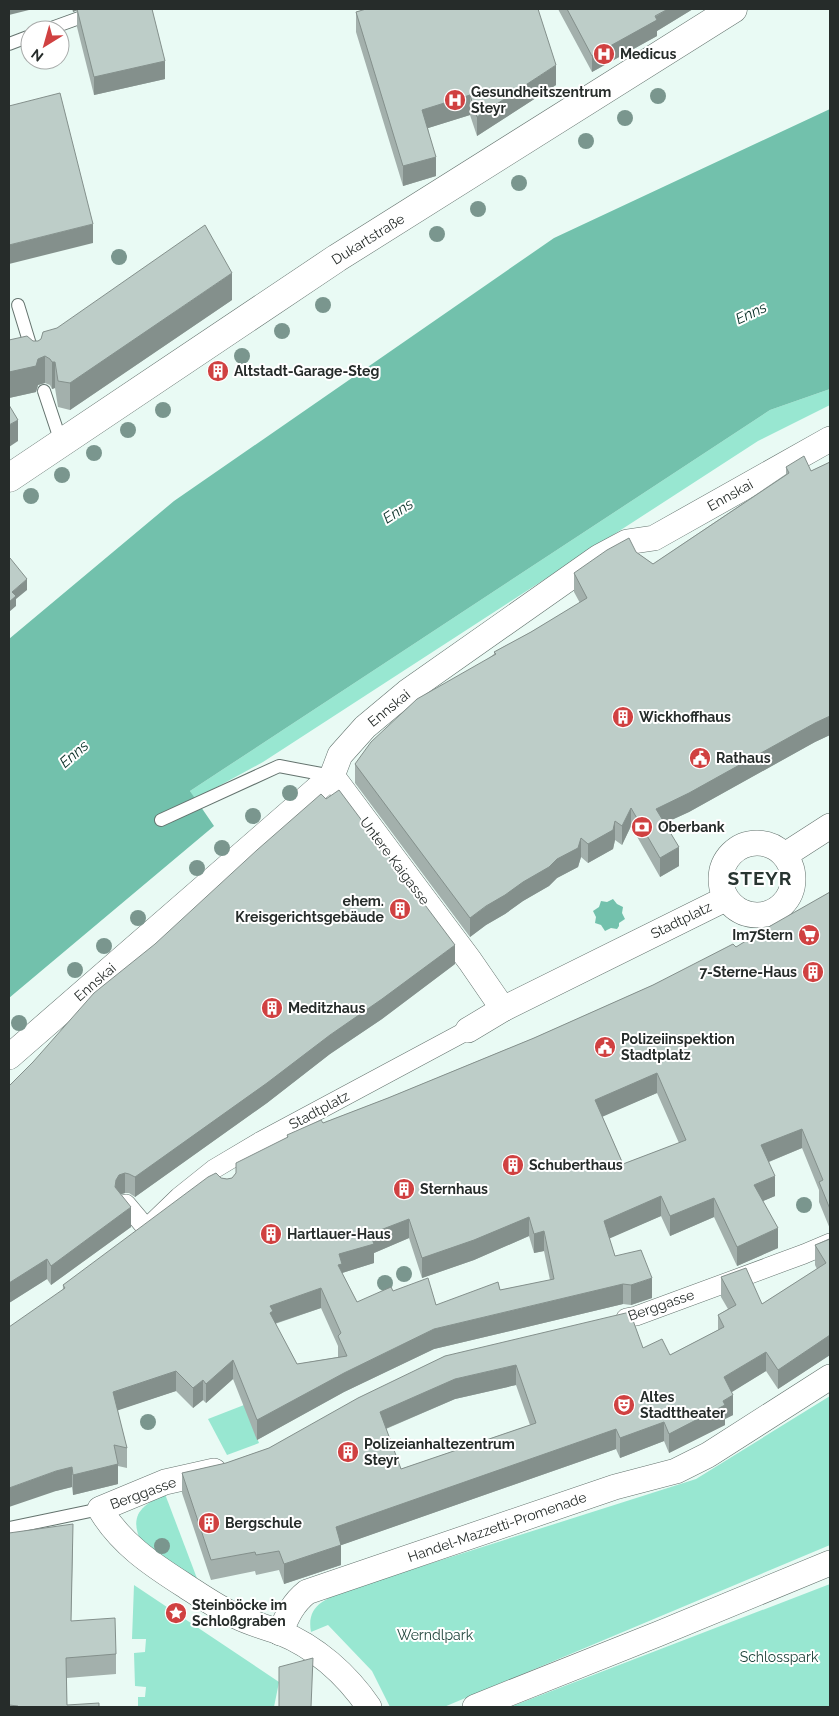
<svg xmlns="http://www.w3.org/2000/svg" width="839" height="1716" viewBox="0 0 839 1716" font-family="Raleway,sans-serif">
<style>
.green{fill:#98e7d1}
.water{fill:#72c1ac}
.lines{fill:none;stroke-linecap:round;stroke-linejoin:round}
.service-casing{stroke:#64736e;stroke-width:14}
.pedestrian-casing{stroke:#64736e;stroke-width:20}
.minor-casing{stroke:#64736e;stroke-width:26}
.tertiary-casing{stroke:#64736e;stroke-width:29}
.service{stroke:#fff;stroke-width:12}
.pedestrian{stroke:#fff;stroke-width:19}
.minor{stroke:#fff;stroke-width:25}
.tertiary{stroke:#fff;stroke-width:28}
.tree{fill:#7a968e}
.wall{fill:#a3b0ac;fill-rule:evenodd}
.shaded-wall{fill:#84908c}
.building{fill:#bdcdc8;stroke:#84908c;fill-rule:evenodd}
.labels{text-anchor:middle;stroke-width:4;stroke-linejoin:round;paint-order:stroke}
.poi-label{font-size:14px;font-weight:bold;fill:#262c2a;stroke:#fff;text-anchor:start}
.street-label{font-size:14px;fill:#262c2a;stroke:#fff}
.park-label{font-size:14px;fill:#1f443b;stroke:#fff}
.water-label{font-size:15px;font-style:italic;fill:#093027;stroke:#fff}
.district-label{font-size:19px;font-weight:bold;letter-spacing:1px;fill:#283531;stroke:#fff}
</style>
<rect width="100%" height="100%" fill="#e9faf4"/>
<!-- green -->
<g class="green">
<polygon points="830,389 830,405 758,441 263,762 195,799 190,791 770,410"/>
<path d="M830,1396v149l-386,162h-54l-18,-36 -44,-46 -17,7c-5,-27 15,-33 36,-42l349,-111z"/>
<polygon points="244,1405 259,1443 227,1455 208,1419"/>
<path d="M165,1494l33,87 -56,-37c-14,-29 -1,-38 23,-50z"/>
<polygon points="830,1584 830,1707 508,1707 510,1707"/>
<polygon points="134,1585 279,1682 274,1707 138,1707 138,1697 145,1697 146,1687 135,1686 134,1653 145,1652 146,1639 132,1639"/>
</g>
<!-- water -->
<g class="water">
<polygon points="830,109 830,389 770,410 190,791 214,826 9,998 9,639 174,501 554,238"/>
<polygon points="613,899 617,904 623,907 622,913 625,919 619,923 619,926 617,929 611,928 605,931 601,925 595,923 596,917 593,911 599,907 601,901 607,902"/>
</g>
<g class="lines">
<!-- service casing -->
<g class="service-casing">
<g id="service">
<polyline points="46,30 104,9"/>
<polyline points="9,44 30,36"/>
<polyline points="18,305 32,351"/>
<polyline points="44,391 61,442"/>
<polyline points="161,820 279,766 332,776"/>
<polyline points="9,1528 100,1509"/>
</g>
</g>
<!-- pedestrian casing -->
<g class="pedestrian-casing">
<g id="pedestrian">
<polyline points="126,1204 147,1229"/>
<polyline points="152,1223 179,1197 214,1169 261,1141 468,1030"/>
<polyline points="626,1318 636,1316 804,1254 830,1243"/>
</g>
</g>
<!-- minor casing -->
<g class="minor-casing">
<g id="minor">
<polyline points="332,776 470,961 503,1009"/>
<circle cx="757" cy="879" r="36"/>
<polyline points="785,855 830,826"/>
<polyline points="468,1030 503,1009 725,899"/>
<polyline points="9,1057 332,776 340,755 365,727 407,692 599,557 627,542 654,538 830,439"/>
<path d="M214,1471l-49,11 -65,27c20,34 51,55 84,76 17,11 34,23 52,31 14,7 29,11 43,16 37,15 68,43 90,75"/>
<path d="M280,1633c7,-17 13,-30 27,-41l308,-105 61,-16 32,-16 122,-78"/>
<polyline points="475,1707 658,1634 830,1563"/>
</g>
</g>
<!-- tertiary casing -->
<g class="tertiary-casing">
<polyline id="tertiary" points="9,478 337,258 733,9"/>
</g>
<!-- service -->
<use href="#service" class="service"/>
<!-- pedestrian -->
<use href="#pedestrian" class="pedestrian"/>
<!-- minor -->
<use href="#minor" class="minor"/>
<!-- tertiary -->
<use href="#tertiary" class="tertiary"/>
</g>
<!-- trees -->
<g class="tree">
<circle cx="658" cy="96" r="8"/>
<circle cx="625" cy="118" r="8"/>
<circle cx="586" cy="141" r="8"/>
<circle cx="519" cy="183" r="8"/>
<circle cx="478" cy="209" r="8"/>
<circle cx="437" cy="234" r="8"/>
<circle cx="119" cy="257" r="8"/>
<circle cx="323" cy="305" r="8"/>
<circle cx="282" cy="331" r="8"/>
<circle cx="242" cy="356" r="8"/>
<circle cx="163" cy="410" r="8"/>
<circle cx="128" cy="430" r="8"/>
<circle cx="94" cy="453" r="8"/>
<circle cx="62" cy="475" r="8"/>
<circle cx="31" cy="496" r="8"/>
<circle cx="290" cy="793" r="8"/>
<circle cx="253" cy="816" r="8"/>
<circle cx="222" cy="848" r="8"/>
<circle cx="197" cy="868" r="8"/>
<circle cx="138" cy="918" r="8"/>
<circle cx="104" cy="946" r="8"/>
<circle cx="75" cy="970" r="8"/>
<circle cx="19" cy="1023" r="8"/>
<circle cx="804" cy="1205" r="8"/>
<circle cx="404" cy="1274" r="8"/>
<circle cx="385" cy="1283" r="8"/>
<circle cx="148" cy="1422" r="8"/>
<circle cx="162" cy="1546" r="8"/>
</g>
<!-- wall -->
<g class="wall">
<polygon points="72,9 152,9 165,79 94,95 77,27 77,10 73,12"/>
<polygon points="558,9 693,9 657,31 657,36 592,72"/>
<polygon points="356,12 556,85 477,136 470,115 428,128 436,176 403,186 356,32"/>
<polygon points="232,300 70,410 58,407 55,388 52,389 50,385 45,383 38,385 36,392 9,398 9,340 38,341"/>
<polygon points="830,462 830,735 815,742 689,812 665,823 679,866 660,877 631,826 622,845 615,840 613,849 588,863 581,857 578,867 557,878 549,886 523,901 505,914 486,925 470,937 355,783 355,764 494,654 494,652 531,632 580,603 574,592 574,573 636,552 653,564 786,474 786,467 811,471"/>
<path d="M830,892v337l-11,-27v-12l-17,-42 -33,14 6,34 -12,5 15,47 -41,18 -23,-49 -44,19 -9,-20 -52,22 6,18 37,42 -21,7 -8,-1 -189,45 -90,43 -87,48 -24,-61 -27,24 -3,-3 -10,8 -17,-17 -59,19 10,38v20l-9,-2v18l-45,11 -1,-8 -16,4 7,-206 158,-107 6,1 5,-1 55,-40v-3l36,-12 65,-25 146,-60 119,-53 83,-38zM657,1093l22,50 -56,21 -21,-48zM529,1236l5,17 10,-2 6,29 -50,10 -64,15 -43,-14 -36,11 -15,-29 32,-10v-10l35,-15 13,40 52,-18zM321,1308l17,38v11l-41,7 -22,-40z"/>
<polygon points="455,964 382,1019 330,1054 267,1103 135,1197 129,1193 125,1193 121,1194 131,1227 51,1285 47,1279 9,1303 9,1086"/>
<path d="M830,1238v117l-52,34 -12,-18 -35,21 2,23 -8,4v6l-56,28 -5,-12 -44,17 -4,-9 -275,96v20l-57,19 -5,-14 -23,5 -1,-4 -44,9 -29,-87v-20l44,-10 43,-15 176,-92 198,-8 27,7 48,-25v-15l10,-6 -7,-12v-20l41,27 55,-35 -2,-4v-20zM516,1385l14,40 -129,44 -15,-40 69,-30z"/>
<polygon points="9,1533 73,1544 71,1621 116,1654 116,1674 67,1678 67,1705 99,1707 9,1707"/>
</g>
<!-- shaded-wall -->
<g class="shaded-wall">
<polygon points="9,9 33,9 9,15"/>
<polygon points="73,9 81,9 73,12"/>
<polygon points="668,9 693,9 657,31 657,36 592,72 592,56"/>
<polygon points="165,61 165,79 94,95 94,77"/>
<polygon points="556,65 556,85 477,136 477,117"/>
<polygon points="470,95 470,115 422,130 422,110"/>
<polygon points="436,157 436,176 403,186 403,166"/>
<polygon points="93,224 93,243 9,264 9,245"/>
<polygon points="232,273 232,300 70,410 70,383"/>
<polygon points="45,356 45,383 38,385 36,392 9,398 9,372"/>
<polygon points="52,362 55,362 55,388 52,389"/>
<polygon points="18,420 18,441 9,447 9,425"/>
<polygon points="27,579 27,590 16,599 16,606 9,612 9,602 12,592"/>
<polygon points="830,716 830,735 815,742 689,812 656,827 656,809 815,723"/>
<polygon points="631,808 631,826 622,845 622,826"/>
<polygon points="615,821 615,840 613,849 588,863 588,844"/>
<polygon points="581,838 581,857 578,867 557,878 549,886 523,901 505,914 486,925 470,937 470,918"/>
<polygon points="679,847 679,866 660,877 660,858"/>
<polygon points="455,945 455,964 382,1019 330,1054 267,1103 135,1197 135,1177 330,1035"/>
<polygon points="657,1073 657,1093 595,1120 595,1100"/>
<polygon points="802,1129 802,1148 761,1165 761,1145"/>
<polygon points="125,1173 125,1193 119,1195 115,1187 116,1180 119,1175"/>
<polygon points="775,1176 775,1196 754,1205 754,1185"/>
<polygon points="661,1196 661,1216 604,1241 604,1221"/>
<polygon points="714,1198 714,1217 670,1236 670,1216"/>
<polygon points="131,1207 131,1227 51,1285 51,1266"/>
<polygon points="529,1217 529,1236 474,1260 422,1278 422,1258"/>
<polygon points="409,1219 409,1238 374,1253 374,1263 342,1273 338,1265 339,1254 370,1234"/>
<polygon points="778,1228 778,1248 737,1266 737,1247"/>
<polygon points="544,1231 544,1251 534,1253 534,1234"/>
<polygon points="47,1259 47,1279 9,1303 9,1283"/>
<polygon points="652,1278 652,1298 631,1305 631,1285"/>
<polygon points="623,1284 623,1304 434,1349 344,1392 257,1440 257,1420 344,1373 434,1329"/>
<polygon points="321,1288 321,1308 273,1324 270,1333 270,1306"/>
<polygon points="830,1335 830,1355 778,1389 778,1370"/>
<polygon points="766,1352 766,1371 724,1397 724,1377"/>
<polygon points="233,1360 233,1379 206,1403 206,1384"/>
<polygon points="516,1365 516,1385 455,1399 380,1431 380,1412 455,1379"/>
<polygon points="176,1371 176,1391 113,1412 113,1392"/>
<polygon points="203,1380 203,1400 193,1408 193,1388"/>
<polygon points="733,1395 733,1415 725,1419 725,1425 669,1453 669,1434"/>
<polygon points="664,1422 664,1441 620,1458 620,1438"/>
<polygon points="616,1429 616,1449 336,1547 336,1527"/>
<polygon points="118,1464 118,1484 73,1495 73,1475"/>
<polygon points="72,1467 72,1487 56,1491 9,1507 9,1488 56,1471"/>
<polygon points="341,1545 341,1565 284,1584 284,1564"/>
</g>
<!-- building -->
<g class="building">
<polygon points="77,9 152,9 165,61 94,77"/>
<polygon points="366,9 538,9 556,65 477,117 470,95 422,110 436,157 403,166 356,12"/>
<polygon points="567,9 668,9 655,16 657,20 592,56"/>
<polygon points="60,93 93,224 9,245 9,106"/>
<polygon points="205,225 232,273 70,383 58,381 55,362 52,362 50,359 45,356 38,359 36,366 9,372 9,340 27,336 33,341 38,341 41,339 43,332 57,328"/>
<polygon points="9,405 18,420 9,425"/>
<polygon points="804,456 811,471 830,462 830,716 815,723 689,793 656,809 679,847 660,858 631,808 622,826 615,821 613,830 588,844 581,838 578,848 557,859 549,867 523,882 505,895 486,906 470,918 355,764 371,742 417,699 496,654 494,652 531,632 587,598 574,573 607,550 629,538 636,552 653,564 789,473 786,467"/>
<polygon points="10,558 27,579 12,592 16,596 9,602 9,559"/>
<polygon points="339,790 455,945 382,999 330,1035 267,1083 135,1177 129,1174 125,1173 119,1175 116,1180 115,1187 131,1207 51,1266 47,1259 9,1283 9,1086 33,1062 94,993 155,944 257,850 321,794 326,799"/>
<path d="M830,892v317l-11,-27 4,-2 -21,-51 -41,16 14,31 -21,9 24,43 -41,19 -23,-49 -44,18 -9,-20 -57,25 11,35 26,-6 11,28 -21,7 -8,-1 -189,45 -90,44 -87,47 -24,-60 -27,24 -3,-4 -10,8 -17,-17 -63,21 14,56 -13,-3 4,19 -45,11 -1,-8 -16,4 -47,17v-161l56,-39 -2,-3 145,-108 8,-4 5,5 6,1 5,-1 4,-5v-10l52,-26 -1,-2 34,-15 2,3 65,-25 146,-60 119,-53 80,-41 3,3 36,-22zM657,1073l29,67 -63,24 -28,-64zM529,1217l5,17 10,-3 10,48 -54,11 -2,-8 -62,23 -8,-27 -35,13 -2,-4 -34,15 -19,-37 4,-1 -3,-10 35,-10 -4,-10 39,-15 13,39 52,-18zM321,1288l20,45 -3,3 9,20 -50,8 -27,-51 3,-2 -3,-5z"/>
<path d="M830,1239v96l-52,35 -12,-18 -42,25 9,18 -10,6 2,4 -56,29 -5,-12 -44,16 -4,-9 -280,98 5,18 -57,19 -5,-13 -23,4 -1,-3 -44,8 -29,-87 44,-10 43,-15 89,-50 87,-42 185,-44 13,36 19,-9 8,16 54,-28 -6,-12 18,-10 -15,-28 25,-9 16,36 64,-41 -11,-18zM516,1365l20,58 -135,46 -21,-57 75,-33z"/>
<polygon points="73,1524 71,1621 115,1618 116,1654 66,1658 67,1705 99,1703 99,1707 17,1707 18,1706 9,1705 9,1533"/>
<polygon points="313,1658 311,1707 279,1707 279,1667"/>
</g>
<!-- icons -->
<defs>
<g id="hospital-disc" transform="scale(1.125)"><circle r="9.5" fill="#d04141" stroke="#fff"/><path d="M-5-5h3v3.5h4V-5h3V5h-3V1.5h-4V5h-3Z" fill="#fff"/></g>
<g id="building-disc" transform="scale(1.125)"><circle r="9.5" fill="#d04141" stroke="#fff"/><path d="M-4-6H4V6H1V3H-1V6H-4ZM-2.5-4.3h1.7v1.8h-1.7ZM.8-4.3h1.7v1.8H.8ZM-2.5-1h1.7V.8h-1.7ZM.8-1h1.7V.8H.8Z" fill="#fff"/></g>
<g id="civic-disc" transform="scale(1.125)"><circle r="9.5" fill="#d04141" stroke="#fff"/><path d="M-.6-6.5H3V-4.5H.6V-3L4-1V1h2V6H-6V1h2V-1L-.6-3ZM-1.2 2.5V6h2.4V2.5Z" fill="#fff"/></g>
<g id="bank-disc" transform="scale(1.125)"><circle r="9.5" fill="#d04141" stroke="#fff"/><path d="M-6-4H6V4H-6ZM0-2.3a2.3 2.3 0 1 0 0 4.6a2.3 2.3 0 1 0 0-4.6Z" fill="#fff"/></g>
<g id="supermarket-disc" transform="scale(1.125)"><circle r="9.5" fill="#d04141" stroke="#fff"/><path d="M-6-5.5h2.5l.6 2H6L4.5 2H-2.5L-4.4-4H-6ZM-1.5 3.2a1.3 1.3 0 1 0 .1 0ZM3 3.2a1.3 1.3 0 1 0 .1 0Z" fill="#fff"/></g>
<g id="theatre-disc" transform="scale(1.125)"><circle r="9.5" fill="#d04141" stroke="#fff"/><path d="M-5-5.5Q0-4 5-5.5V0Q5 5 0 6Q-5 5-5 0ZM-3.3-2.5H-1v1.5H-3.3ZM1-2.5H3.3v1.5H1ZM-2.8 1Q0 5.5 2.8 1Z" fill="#fff"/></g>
<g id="sight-disc" transform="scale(1.125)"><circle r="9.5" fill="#d04141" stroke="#fff"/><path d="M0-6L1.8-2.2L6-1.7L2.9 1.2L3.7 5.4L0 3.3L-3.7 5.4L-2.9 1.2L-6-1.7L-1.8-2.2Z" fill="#fff"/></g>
</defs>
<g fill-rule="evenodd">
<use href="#hospital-disc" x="604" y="54"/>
<use href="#hospital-disc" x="455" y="100"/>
<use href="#building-disc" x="218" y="371"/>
<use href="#building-disc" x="623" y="717"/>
<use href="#civic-disc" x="700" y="758"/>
<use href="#bank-disc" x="642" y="827"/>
<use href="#building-disc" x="400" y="909"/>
<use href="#supermarket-disc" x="809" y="935"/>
<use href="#building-disc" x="813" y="972"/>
<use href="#building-disc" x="272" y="1008"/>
<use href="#civic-disc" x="605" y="1047"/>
<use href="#building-disc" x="513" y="1165"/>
<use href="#building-disc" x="404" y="1189"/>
<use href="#building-disc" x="271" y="1234"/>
<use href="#theatre-disc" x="624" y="1405"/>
<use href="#building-disc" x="348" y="1452"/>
<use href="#building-disc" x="209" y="1523"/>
<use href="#sight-disc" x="176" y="1613"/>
</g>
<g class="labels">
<!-- poi labels -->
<g class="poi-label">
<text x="620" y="59">Medicus</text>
<text x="471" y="97">Gesundheitszentrum<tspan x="471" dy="16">Steyr</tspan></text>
<text x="234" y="376">Altstadt-Garage-Steg</text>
<text x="639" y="722">Wickhoffhaus</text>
<text x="716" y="763">Rathaus</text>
<text x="658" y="832">Oberbank</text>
<text x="384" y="906" text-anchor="end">ehem.<tspan x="384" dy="16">Kreisgerichtsgebäude</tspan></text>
<text x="793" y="940" text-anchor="end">Im7Stern</text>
<text x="797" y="977" text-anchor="end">7-Sterne-Haus</text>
<text x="288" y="1013">Meditzhaus</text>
<text x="621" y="1044">Polizeiinspektion<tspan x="621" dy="16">Stadtplatz</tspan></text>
<text x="529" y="1170">Schuberthaus</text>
<text x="420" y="1194">Sternhaus</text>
<text x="287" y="1239">Hartlauer-Haus</text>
<text x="640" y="1402">Altes<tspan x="640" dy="16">Stadttheater</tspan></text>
<text x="364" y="1449">Polizeianhaltezentrum<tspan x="364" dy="16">Steyr</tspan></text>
<text x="225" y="1528">Bergschule</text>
<text x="192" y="1610">Steinböcke im<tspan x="192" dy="16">Schloßgraben</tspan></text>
</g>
<!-- street labels -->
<g class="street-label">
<text transform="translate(368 239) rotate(-32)" y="5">Dukartstraße</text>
<text transform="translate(730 495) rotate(-29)" y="5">Ennskai</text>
<text transform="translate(389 708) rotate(-39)" y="5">Ennskai</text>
<text transform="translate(395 861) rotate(53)" y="5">Untere Kaigasse</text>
<text transform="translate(681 920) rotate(-26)" y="5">Stadtplatz</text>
<text transform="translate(95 982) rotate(-41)" y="5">Ennskai</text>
<text transform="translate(319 1110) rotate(-28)" y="5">Stadtplatz</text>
<text transform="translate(661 1305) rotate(-19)" y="5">Berggasse</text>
<text transform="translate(143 1493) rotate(-20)" y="5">Berggasse</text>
<text transform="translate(497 1527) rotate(-19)" y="5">Handel-Mazzetti-Promenade</text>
</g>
<!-- park labels -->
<g class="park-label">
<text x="435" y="1640">Werndlpark</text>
<text x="779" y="1662">Schlosspark</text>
</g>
<!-- water labels -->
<g class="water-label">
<text transform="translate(751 313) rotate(-25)" y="5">Enns</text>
<text transform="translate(398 511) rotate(-33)" y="5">Enns</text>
<text transform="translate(74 754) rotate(-41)" y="5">Enns</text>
</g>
<!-- district labels -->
<g class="district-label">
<text x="760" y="885">STEYR</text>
</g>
</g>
<!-- border -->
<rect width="839" height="1716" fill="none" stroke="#262c2a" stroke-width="20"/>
<!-- north arrow -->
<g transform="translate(45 45) rotate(217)"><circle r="24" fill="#ffffff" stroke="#a8abaa"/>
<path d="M0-4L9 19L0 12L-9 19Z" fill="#d04141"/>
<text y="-8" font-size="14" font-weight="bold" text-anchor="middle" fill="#262c2a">N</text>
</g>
</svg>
